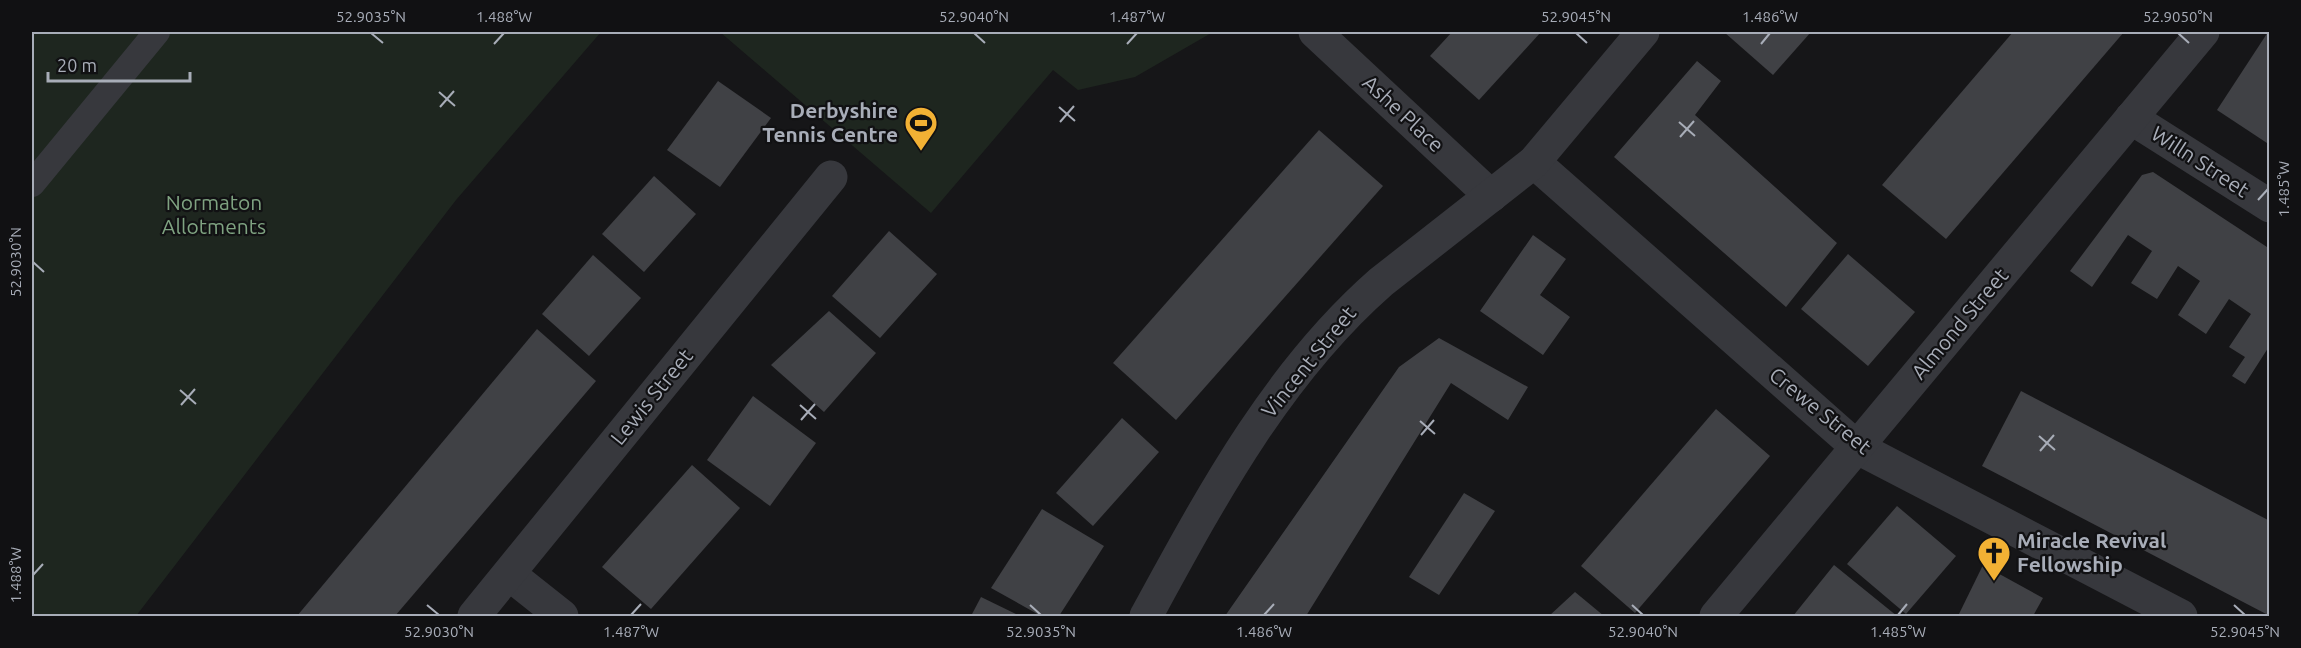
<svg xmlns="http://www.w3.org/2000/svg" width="2301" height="648" viewBox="0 0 2301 648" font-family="Ubuntu,sans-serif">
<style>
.green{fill:#1e261f}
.building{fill:#404145}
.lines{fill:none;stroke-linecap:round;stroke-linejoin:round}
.lane{stroke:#37383d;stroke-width:26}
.street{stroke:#37383d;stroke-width:33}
.ticks{fill:none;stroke:#a8adb8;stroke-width:2}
.labels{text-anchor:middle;stroke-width:4.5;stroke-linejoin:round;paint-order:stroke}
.poi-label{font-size:21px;font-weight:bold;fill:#a8adb8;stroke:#111113;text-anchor:end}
.street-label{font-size:21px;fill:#a8adb8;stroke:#111113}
.park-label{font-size:21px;fill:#7fa381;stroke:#111113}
.neatline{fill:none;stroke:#a8adb8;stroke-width:2}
.ticks-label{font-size:15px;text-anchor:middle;fill:#a8adb8}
</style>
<rect width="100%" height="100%" fill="#161618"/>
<!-- green -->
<g class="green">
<polygon points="32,32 601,32 456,200 136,616 32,616"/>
<polygon points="720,32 1213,32 1135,77 1078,90 1053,70 931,213"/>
</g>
<!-- building -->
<g class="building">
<polygon points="1452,32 1541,32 1479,100 1430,56"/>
<polygon points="1724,32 1811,32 1773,75"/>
<polygon points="2013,32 2124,32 1946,239 1882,185"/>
<polygon points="2268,32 2270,32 2270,145 2217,110"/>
<polygon points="1697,61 1721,81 1695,115 1837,243 1786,307 1614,157"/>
<polygon points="718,81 771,118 720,187 667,150"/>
<polygon points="1319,130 1383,186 1176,420 1113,363"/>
<polygon points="2153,172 2270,249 2270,345 2245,384 2232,376 2245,357 2229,347 2251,314 2229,299 2206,334 2178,315 2200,281 2178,266 2157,299 2131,283 2152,251 2128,235 2092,287 2070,271 2142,175"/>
<polygon points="654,176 696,214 644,272 602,234"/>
<polygon points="889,231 937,274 880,338 832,296"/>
<polygon points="1533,235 1566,259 1540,295 1570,317 1543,355 1480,311"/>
<polygon points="1848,254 1915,312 1868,366 1801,309"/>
<polygon points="593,255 641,298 589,356 542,314"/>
<polygon points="829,311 876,353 824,412 771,365"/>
<polygon points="537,329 596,381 395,616 297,616"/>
<polygon points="1439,338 1528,387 1508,420 1451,383 1306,616 1225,616 1399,367"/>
<polygon points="2021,391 2270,521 2270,616 1982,466"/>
<polygon points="753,396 816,443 770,506 707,460"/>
<polygon points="1716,409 1770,456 1635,613 1581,566"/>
<polygon points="1122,418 1159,452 1093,526 1056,493"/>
<polygon points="692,465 740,508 651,609 602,567"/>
<polygon points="1464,493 1495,511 1439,595 1409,577"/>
<polygon points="1897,506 1956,556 1906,614 1847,564"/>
<polygon points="1042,509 1104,546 1059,616 1041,616 991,588"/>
<polygon points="1834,565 1897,616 1793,616"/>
<polygon points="1983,565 2043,598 2033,616 1958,616"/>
<polygon points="1575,592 1604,616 1549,616"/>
<polygon points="981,597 1020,616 971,616"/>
</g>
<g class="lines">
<!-- lane -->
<polyline class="lane" points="32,184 157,32"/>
<!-- street -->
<g class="street">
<polyline points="1315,32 1491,196"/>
<polyline points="2131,118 2270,206"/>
<polyline points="1534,162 1858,448 2181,616"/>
<polyline points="509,574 562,616"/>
<polyline points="474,616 831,177"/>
<path d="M1146,616c65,-119 131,-243 235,-334l153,-120 109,-130"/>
<polyline points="1716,616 2203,32"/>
</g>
</g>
<!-- ticks -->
<path class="ticks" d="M371,33l12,10M974,33l11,10M1576,33l11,10M2178,33l11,10M494,44l10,-11M1127,44l10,-11M1761,44l9,-11M439,92l16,14M440,107l14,-16M1059,107l16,14M1060,122l14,-16M1679,122l16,14M1680,137l14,-16M2258,200l10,-11M33,262l11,10M180,390l16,14M181,405l14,-16M800,405l16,14M801,420l14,-16M1420,421l15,13M1421,435l13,-15M2039,436l16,14M2040,451l14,-16M33,575l10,-11M427,605l12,10M1030,605l11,10M1632,605l11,10M2234,605l11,10M631,615l10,-11M1264,615l10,-11M1898,615l9,-11"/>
<!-- icons -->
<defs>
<g id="stadium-pin" transform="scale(1.725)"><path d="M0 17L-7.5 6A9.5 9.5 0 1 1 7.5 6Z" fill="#f2b134" stroke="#111113"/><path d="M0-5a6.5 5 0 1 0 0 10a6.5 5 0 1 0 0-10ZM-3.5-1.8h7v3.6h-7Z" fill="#111"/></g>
<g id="church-pin" transform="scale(1.725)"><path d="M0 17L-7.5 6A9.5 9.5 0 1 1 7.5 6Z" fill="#f2b134" stroke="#111113"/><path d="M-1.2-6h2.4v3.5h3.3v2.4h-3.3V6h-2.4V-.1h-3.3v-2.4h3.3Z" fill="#111"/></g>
</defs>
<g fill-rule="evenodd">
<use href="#stadium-pin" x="921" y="123"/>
<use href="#church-pin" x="1994" y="553"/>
</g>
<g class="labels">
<!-- poi labels -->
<g class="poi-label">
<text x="898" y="118">Derbyshire<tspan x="898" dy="24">Tennis Centre</tspan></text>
<text x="2017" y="548" text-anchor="start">Miracle Revival<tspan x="2017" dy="24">Fellowship</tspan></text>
</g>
<!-- street labels -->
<g class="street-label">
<text transform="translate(1403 114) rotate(43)" y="7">Ashe Place</text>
<text transform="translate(2200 162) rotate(33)" y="7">Willn Street</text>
<text transform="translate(1960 324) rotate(-50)" y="7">Almond Street</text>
<text transform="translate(1309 362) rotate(-51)" y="7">Vincent Street</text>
<text transform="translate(652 397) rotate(-51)" y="7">Lewis Street</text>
<text transform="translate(1820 411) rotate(39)" y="7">Crewe Street</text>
</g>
<!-- park labels -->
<g class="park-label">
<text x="214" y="210">Normaton<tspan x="214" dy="24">Allotments</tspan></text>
</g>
</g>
<!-- border -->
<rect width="2301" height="648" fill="none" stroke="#111113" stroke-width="66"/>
<!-- scale -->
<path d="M48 72v9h142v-9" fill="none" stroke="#a8adb8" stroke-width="3"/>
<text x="57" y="72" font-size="18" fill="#a8adb8" stroke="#111113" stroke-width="4.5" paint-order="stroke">20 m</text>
<rect x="33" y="33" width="2235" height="582" class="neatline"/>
<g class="ticks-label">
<text x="371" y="22">52.9035°N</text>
<text x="504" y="22">1.488°W</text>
<text x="974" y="22">52.9040°N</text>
<text x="1137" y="22">1.487°W</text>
<text x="1576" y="22">52.9045°N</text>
<text x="1770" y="22">1.486°W</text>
<text x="2178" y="22">52.9050°N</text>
<text transform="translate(2284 189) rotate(-90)" y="5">1.485°W</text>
<text transform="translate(16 262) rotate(-90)" y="5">52.9030°N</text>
<text transform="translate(16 575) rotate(-90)" y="5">1.488°W</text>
<text x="439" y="637">52.9030°N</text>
<text x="631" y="637">1.487°W</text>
<text x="1041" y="637">52.9035°N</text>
<text x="1264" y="637">1.486°W</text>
<text x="1643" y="637">52.9040°N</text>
<text x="1898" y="637">1.485°W</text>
<text x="2245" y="637">52.9045°N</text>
</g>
</svg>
